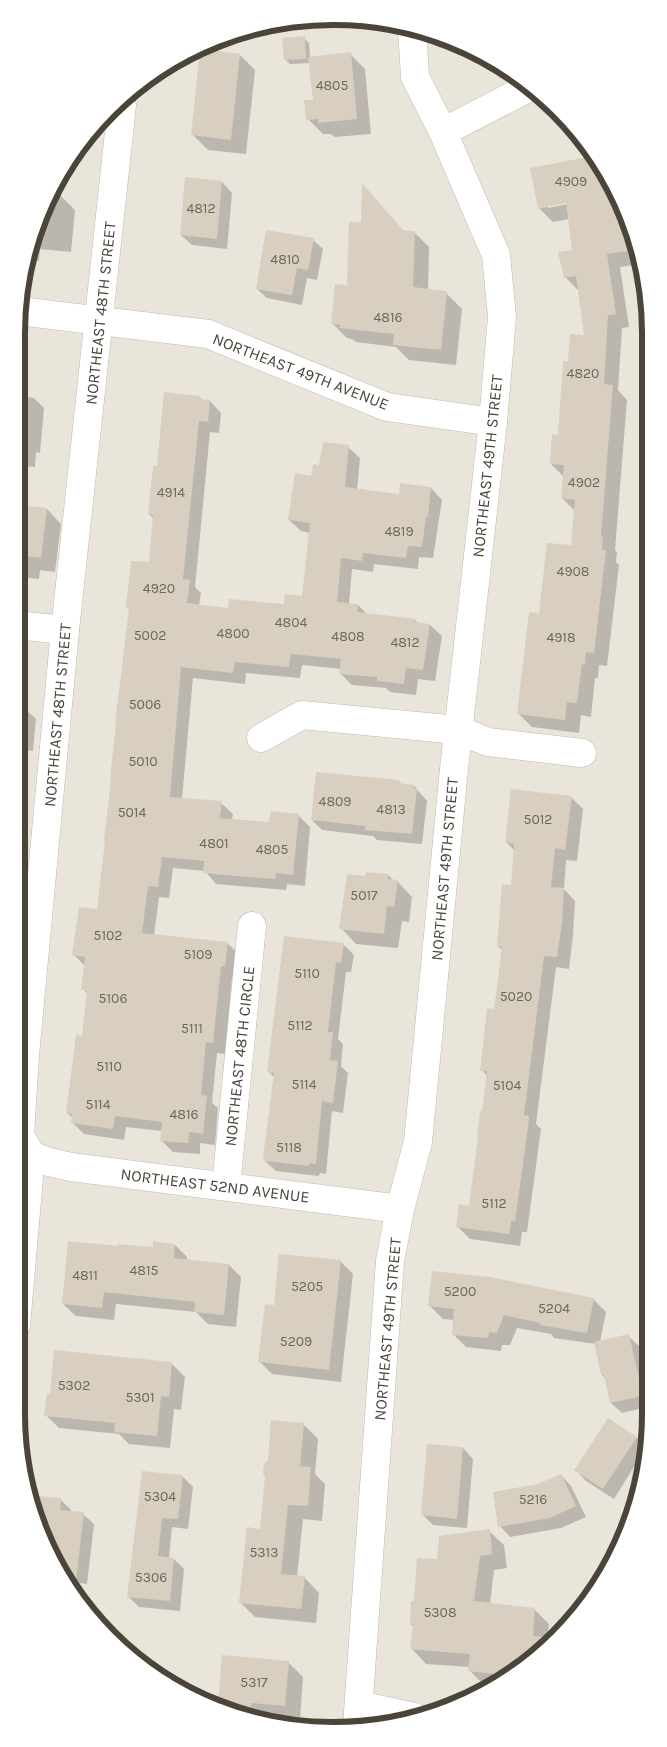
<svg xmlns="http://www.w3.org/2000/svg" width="667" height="1747" viewBox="0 0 667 1747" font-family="Karla,sans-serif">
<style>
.residential{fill:#eae5da}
.shadow{fill:#0003;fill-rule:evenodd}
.building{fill:#d8cfc1}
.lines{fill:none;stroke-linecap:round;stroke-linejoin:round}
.minor-casing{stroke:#c2bbae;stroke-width:29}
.minor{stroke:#fff;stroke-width:28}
.labels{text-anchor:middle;stroke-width:4;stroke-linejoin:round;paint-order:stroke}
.number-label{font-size:14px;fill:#6e675b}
.street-label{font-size:16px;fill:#4b4439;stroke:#fff}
.rim{fill:none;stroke:#4b4439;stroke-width:6}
</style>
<rect width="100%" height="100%" fill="#f6f3ec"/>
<!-- residential -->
<polygon class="residential" points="292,19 416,27 510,70 572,125 618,193 648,292 651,1413 640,1496 585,1606 510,1677 396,1725 292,1728 175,1688 95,1622 33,1516 16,1413 16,334 27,251 82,140 175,59"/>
<!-- shadow -->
<g class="shadow">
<polygon points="320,21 362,24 362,27 321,22"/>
<polygon points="304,38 309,43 310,58 350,54 365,69 371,134 335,137 331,134 323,134 308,119 314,101 310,63 290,64 285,59"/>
<polygon points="240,55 255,70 246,154 208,150 193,135"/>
<path d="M594,157l24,36 22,71 -20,3 9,60 -7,1 -4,62 9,10 -12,150 2,2 -1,10 3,3 -12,101 -8,-1 -1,13h-3l-4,39 -10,-2 -2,18 -47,-6 -14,-14 22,-99 32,-67 3,-36 -13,-13 2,-21 -13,-13 8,-28 10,-74 17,-25 -7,-46 -14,-14 8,-26 -4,-32 -16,3 -14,-14 -8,-39zM572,201l1,2 -25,5v-3z"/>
<polygon points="222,182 232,193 227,249 192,245 181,235"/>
<polygon points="363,186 404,232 414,232 429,247 428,290 445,292 462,309 456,365 409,360 396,347 356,342 352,339 347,338 332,323 348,286 362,223"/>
<polygon points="55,194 60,195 75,210 71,252 40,249 39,261 26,260 27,251"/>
<polygon points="313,240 323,249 317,280 307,278 302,305 267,298 257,289"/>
<polygon points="16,384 27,394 27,397 34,398 44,408 40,453 36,452 35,467 16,465"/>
<polygon points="199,397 203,400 210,401 221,413 219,433 210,432 195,587 201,593 199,606 229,610 285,605 304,597 310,533 301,531 289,520 312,477 321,466 348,447 360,458 357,490 400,495 431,488 442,500 433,558 419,557 418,569 374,564 373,572 352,569 349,604 358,605 368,615 415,620 419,624 430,625 442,636 435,681 418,679 416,695 390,692 386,688 352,685 340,673 341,669 302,665 300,678 246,673 245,684 193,678 182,799 221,803 233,814 232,820 271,824 298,815 310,827 305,886 287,884 286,890 216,884 205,871 173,868 169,898 159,897 154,935 227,943 239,954 237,977 232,977 225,1054 217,1053 212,1103 218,1108 215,1145 200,1143 200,1154 173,1152 161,1140 162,1131 126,1127 124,1140 84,1134 72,1122 73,1118 67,1113 83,1037 88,995 83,989 85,966 73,954 98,911 130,610 128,608 150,564 154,519 149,514 158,467"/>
<polygon points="16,506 47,509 61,524 55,572 40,570 39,579 16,577"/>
<polygon points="645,553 649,553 649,606 640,597"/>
<polygon points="16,701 36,719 33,751 17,749 16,752"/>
<polygon points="398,781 402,785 414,786 427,801 422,844 377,840 373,836 322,830 312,820"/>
<polygon points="571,797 583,809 577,861 566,860 564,889 575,901 573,935 569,969 556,967 536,1124 541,1129 527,1232 522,1232 520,1246 470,1239 458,1227 470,1207 488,1077 482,1070 495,1011 503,951 498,946 512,886 515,851 506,842"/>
<polygon points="388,875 394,881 397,881 412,897 409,922 402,921 398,948 356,944 341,928 366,877"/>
<polygon points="343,944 354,955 351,972 346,972 338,1039 343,1044 341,1066 348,1073 343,1113 332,1111 326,1174 320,1173 319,1176 276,1171 265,1161 275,1078 268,1071"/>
<polygon points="175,1245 187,1257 187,1261 229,1265 241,1277 236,1327 208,1324 196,1312 116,1304 114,1320 76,1316 63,1304 154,1249"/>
<polygon points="341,1262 353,1274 341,1382 272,1374 260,1362 275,1307"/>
<polygon points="593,1299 606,1312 600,1342 628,1336 639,1346 651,1398 651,1406 622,1413 611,1403 605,1378 602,1375 596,1344 554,1338 551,1334 517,1328 510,1345 502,1345 501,1351 466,1347 453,1334 454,1320 443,1319 430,1306"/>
<polygon points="172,1364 185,1377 181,1410 174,1409 170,1448 129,1444 119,1434 59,1428 46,1415"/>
<polygon points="608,1419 637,1438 646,1447 614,1499 586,1481 576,1470"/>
<polygon points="303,1424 318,1439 315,1474 325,1484 322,1521 303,1519 297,1577 304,1577 319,1593 316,1623 255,1617 240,1602 262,1530"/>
<polygon points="463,1448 473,1459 467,1528 433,1525 423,1515"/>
<polygon points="143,1472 182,1476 193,1487 188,1529 172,1527 169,1558 174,1559 184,1569 180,1611 139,1607 128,1596"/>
<polygon points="561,1475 571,1486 586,1517 561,1528 510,1537 500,1526 538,1485"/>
<polygon points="61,1500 71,1510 71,1512 83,1514 94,1524 87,1584 72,1582 38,1524"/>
<polygon points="489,1531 504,1545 507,1568 494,1570 490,1604 534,1609 549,1624 548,1635 554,1636 510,1677 490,1686 484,1685 469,1670 470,1667 426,1664 412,1649 414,1627 411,1624 415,1602 438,1560"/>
<polygon points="288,1662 303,1677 300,1720 266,1718 266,1719 219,1703"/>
</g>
<!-- building -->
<g class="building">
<polygon points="305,36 306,59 284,60 282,38"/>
<polygon points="202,49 240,54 231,140 191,135 200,50"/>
<polygon points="351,52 357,119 318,123 318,119 306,120 304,100 313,100 308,57"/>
<polygon points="593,156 618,193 622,206 628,251 607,254 616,314 608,315 604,384 613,385 601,536 603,537 602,550 606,550 594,653 586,652 585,665 582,664 577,703 567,702 565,720 517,714 529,612 539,613 547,543 571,545 575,500 561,498 564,465 550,464 552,434 558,435 563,361 568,361 570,334 584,335 576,276 564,278 558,252 572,250 566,203 538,209 530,168"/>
<polygon points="185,177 222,181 217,239 180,235"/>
<polygon points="362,183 403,230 415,231 413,287 446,291 447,292 441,350 393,345 394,334 339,328 340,325 331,324 335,284 347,285 349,222 361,222"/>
<polygon points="266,230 314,238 308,270 297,268 292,295 256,289"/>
<polygon points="164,392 200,396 199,399 210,400 208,422 199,421 183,579 190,580 187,603 228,608 229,599 284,604 285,594 302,596 310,523 288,520 295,473 311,476 313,464 319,465 323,442 349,445 345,487 399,494 400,483 431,487 428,517 426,517 422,547 408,546 406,558 363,553 362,561 341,558 337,602 358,604 357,612 416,619 415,622 430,624 423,670 406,668 404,684 377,681 377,677 339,674 341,659 291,654 289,667 235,662 233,673 181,667 170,797 222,801 220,818 269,822 271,811 299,814 293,875 276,873 275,879 203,873 204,861 162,857 158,887 148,886 142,933 228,942 225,966 221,966 213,1043 206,1042 201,1095 207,1096 203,1134 189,1132 188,1143 160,1141 162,1122 115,1116 113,1129 71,1123 72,1114 66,1113 76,1035 82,1036 87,991 81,990 85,957 72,955 79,907 97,909 105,841 104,841 111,780 110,779 116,724 115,724 129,608 126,608 131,561 149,562 153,515 148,514 153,466 157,466"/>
<polygon points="16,505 47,508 41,558 16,555"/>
<polygon points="316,772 399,780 398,783 414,785 414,789 417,789 412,834 365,830 365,826 311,820"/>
<polygon points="511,789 572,796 565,850 555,848 551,887 564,888 562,923 557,957 544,956 524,1115 529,1116 528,1128 515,1221 511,1221 509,1234 456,1227 459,1204 469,1206 478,1137 477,1137 480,1111 482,1111 487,1071 480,1071 487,1008 494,1009 502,947 497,946 502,884 511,885 514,844 505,842"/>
<polygon points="366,872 388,874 388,879 398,880 394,907 387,906 384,934 339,929 347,874 365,876"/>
<polygon points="284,936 344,943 341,963 336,962 328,1032 333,1032 330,1060 338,1061 333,1103 322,1101 316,1164 310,1163 309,1166 264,1161 263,1158 274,1073 267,1072"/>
<polygon points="68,1241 118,1246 118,1244 153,1247 153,1241 175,1244 174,1258 229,1264 224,1315 194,1312 195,1302 104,1292 102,1308 62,1304"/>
<polygon points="279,1254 341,1260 329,1370 258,1362 265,1304 274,1305"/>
<polygon points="432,1271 490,1277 594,1298 587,1333 540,1325 540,1323 504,1315 497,1333 489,1332 488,1338 452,1335 454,1309 428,1306"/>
<polygon points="629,1334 643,1396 610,1403 604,1375 601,1375 594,1342"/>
<polygon points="54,1350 172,1362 169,1397 161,1396 157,1436 114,1432 115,1423 44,1416 47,1393 50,1394"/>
<polygon points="608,1418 637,1437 603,1489 574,1470"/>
<polygon points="271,1420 304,1423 300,1466 311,1467 308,1506 288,1505 281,1574 305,1576 301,1609 239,1603 247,1527 260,1529 265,1477 263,1473 264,1464 268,1460"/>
<polygon points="427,1444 463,1447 457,1519 421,1515"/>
<polygon points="142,1471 183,1475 178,1519 162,1518 158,1556 174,1558 170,1601 127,1597"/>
<polygon points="561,1474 576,1506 550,1518 498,1527 493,1492 538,1484"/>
<polygon points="37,1496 61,1498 60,1510 84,1512 75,1589 35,1519"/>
<polygon points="490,1529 492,1554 480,1556 474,1601 535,1608 533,1636 552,1638 511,1676 468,1671 470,1654 410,1649 413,1624 410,1624 411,1601 414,1601 417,1558 437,1559 439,1536"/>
<polygon points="222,1655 289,1661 285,1706 251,1703 250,1714 218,1703"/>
</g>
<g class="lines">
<!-- minor casing -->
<g class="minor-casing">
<g id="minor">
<polyline points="443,132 530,87"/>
<polyline points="19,311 208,334 387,407 493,422"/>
<polyline points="16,625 65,630"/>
<polyline points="261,738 302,715 458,730 488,742 582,753"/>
<polyline points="31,1155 49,1162 71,1167 400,1209"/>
<polyline points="226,1186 252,926"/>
<polyline points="16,1325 31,1155 20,1135 25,1055 65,630 122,105"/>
<polyline points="359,1705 414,1717"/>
<polyline points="357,1726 390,1261 400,1209 418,1142 454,769 493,422 502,317 496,255 443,132 415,77 412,27"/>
</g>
</g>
<!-- minor -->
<use href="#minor" class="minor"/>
</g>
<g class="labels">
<!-- number labels -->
<g class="number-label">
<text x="332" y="90">4805</text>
<text x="571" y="186">4909</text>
<text x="201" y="213">4812</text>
<text x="285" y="264">4810</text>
<text x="388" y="322">4816</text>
<text x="583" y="378">4820</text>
<text x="584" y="487">4902</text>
<text x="171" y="497">4914</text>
<text x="399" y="536">4819</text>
<text x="573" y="576">4908</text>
<text x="159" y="593">4920</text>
<text x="291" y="627">4804</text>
<text x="233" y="638">4800</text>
<text x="150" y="640">5002</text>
<text x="348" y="641">4808</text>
<text x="561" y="642">4918</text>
<text x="405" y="647">4812</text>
<text x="145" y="709">5006</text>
<text x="143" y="766">5010</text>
<text x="335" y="806">4809</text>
<text x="391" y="814">4813</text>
<text x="132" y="817">5014</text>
<text x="538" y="824">5012</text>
<text x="214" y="848">4801</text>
<text x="272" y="854">4805</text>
<text x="364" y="900">5017</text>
<text x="108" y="940">5102</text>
<text x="198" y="959">5109</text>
<text x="307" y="978">5110</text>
<text x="516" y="1001">5020</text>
<text x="113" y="1003">5106</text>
<text x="300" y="1030">5112</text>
<text x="192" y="1033">5111</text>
<text x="109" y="1071">5110</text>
<text x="304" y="1089">5114</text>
<text x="507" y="1090">5104</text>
<text x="98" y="1109">5114</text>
<text x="184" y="1119">4816</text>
<text x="289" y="1152">5118</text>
<text x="494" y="1208">5112</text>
<text x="144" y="1275">4815</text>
<text x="85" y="1280">4811</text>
<text x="307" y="1291">5205</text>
<text x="460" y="1296">5200</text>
<text x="554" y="1313">5204</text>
<text x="296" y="1346">5209</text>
<text x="74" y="1390">5302</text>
<text x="140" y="1402">5301</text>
<text x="160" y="1501">5304</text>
<text x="533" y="1504">5216</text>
<text x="264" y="1557">5313</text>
<text x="151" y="1582">5306</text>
<text x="440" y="1617">5308</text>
<text x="254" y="1687">5317</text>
</g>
<!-- street labels -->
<g class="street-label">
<text transform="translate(100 313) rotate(-84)" y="6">NORTHEAST 48TH STREET</text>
<text transform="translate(301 371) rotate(21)" y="6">NORTHEAST 49TH AVENUE</text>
<text transform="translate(487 466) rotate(-84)" y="6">NORTHEAST 49TH STREET</text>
<text transform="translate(57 715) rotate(-85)" y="6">NORTHEAST 48TH STREET</text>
<text transform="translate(444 869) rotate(-85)" y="6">NORTHEAST 49TH STREET</text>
<text transform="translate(239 1056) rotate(-84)" y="6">NORTHEAST 48TH CIRCLE</text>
<text transform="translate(215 1185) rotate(7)" y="6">NORTHEAST 52ND AVENUE</text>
<text transform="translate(387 1329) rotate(-85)" y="6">NORTHEAST 49TH STREET</text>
</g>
</g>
<!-- crop -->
<path d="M0 0H667V1747H0ZM333 25H334A308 308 0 0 1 642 333V1414A308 308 0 0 1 334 1722H333A308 308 0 0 1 25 1414V333A308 308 0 0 1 333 25Z" fill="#fff" fill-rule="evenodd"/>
<path class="rim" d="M333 25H334A308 308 0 0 1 642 333V1414A308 308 0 0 1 334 1722H333A308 308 0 0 1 25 1414V333A308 308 0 0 1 333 25Z"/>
</svg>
